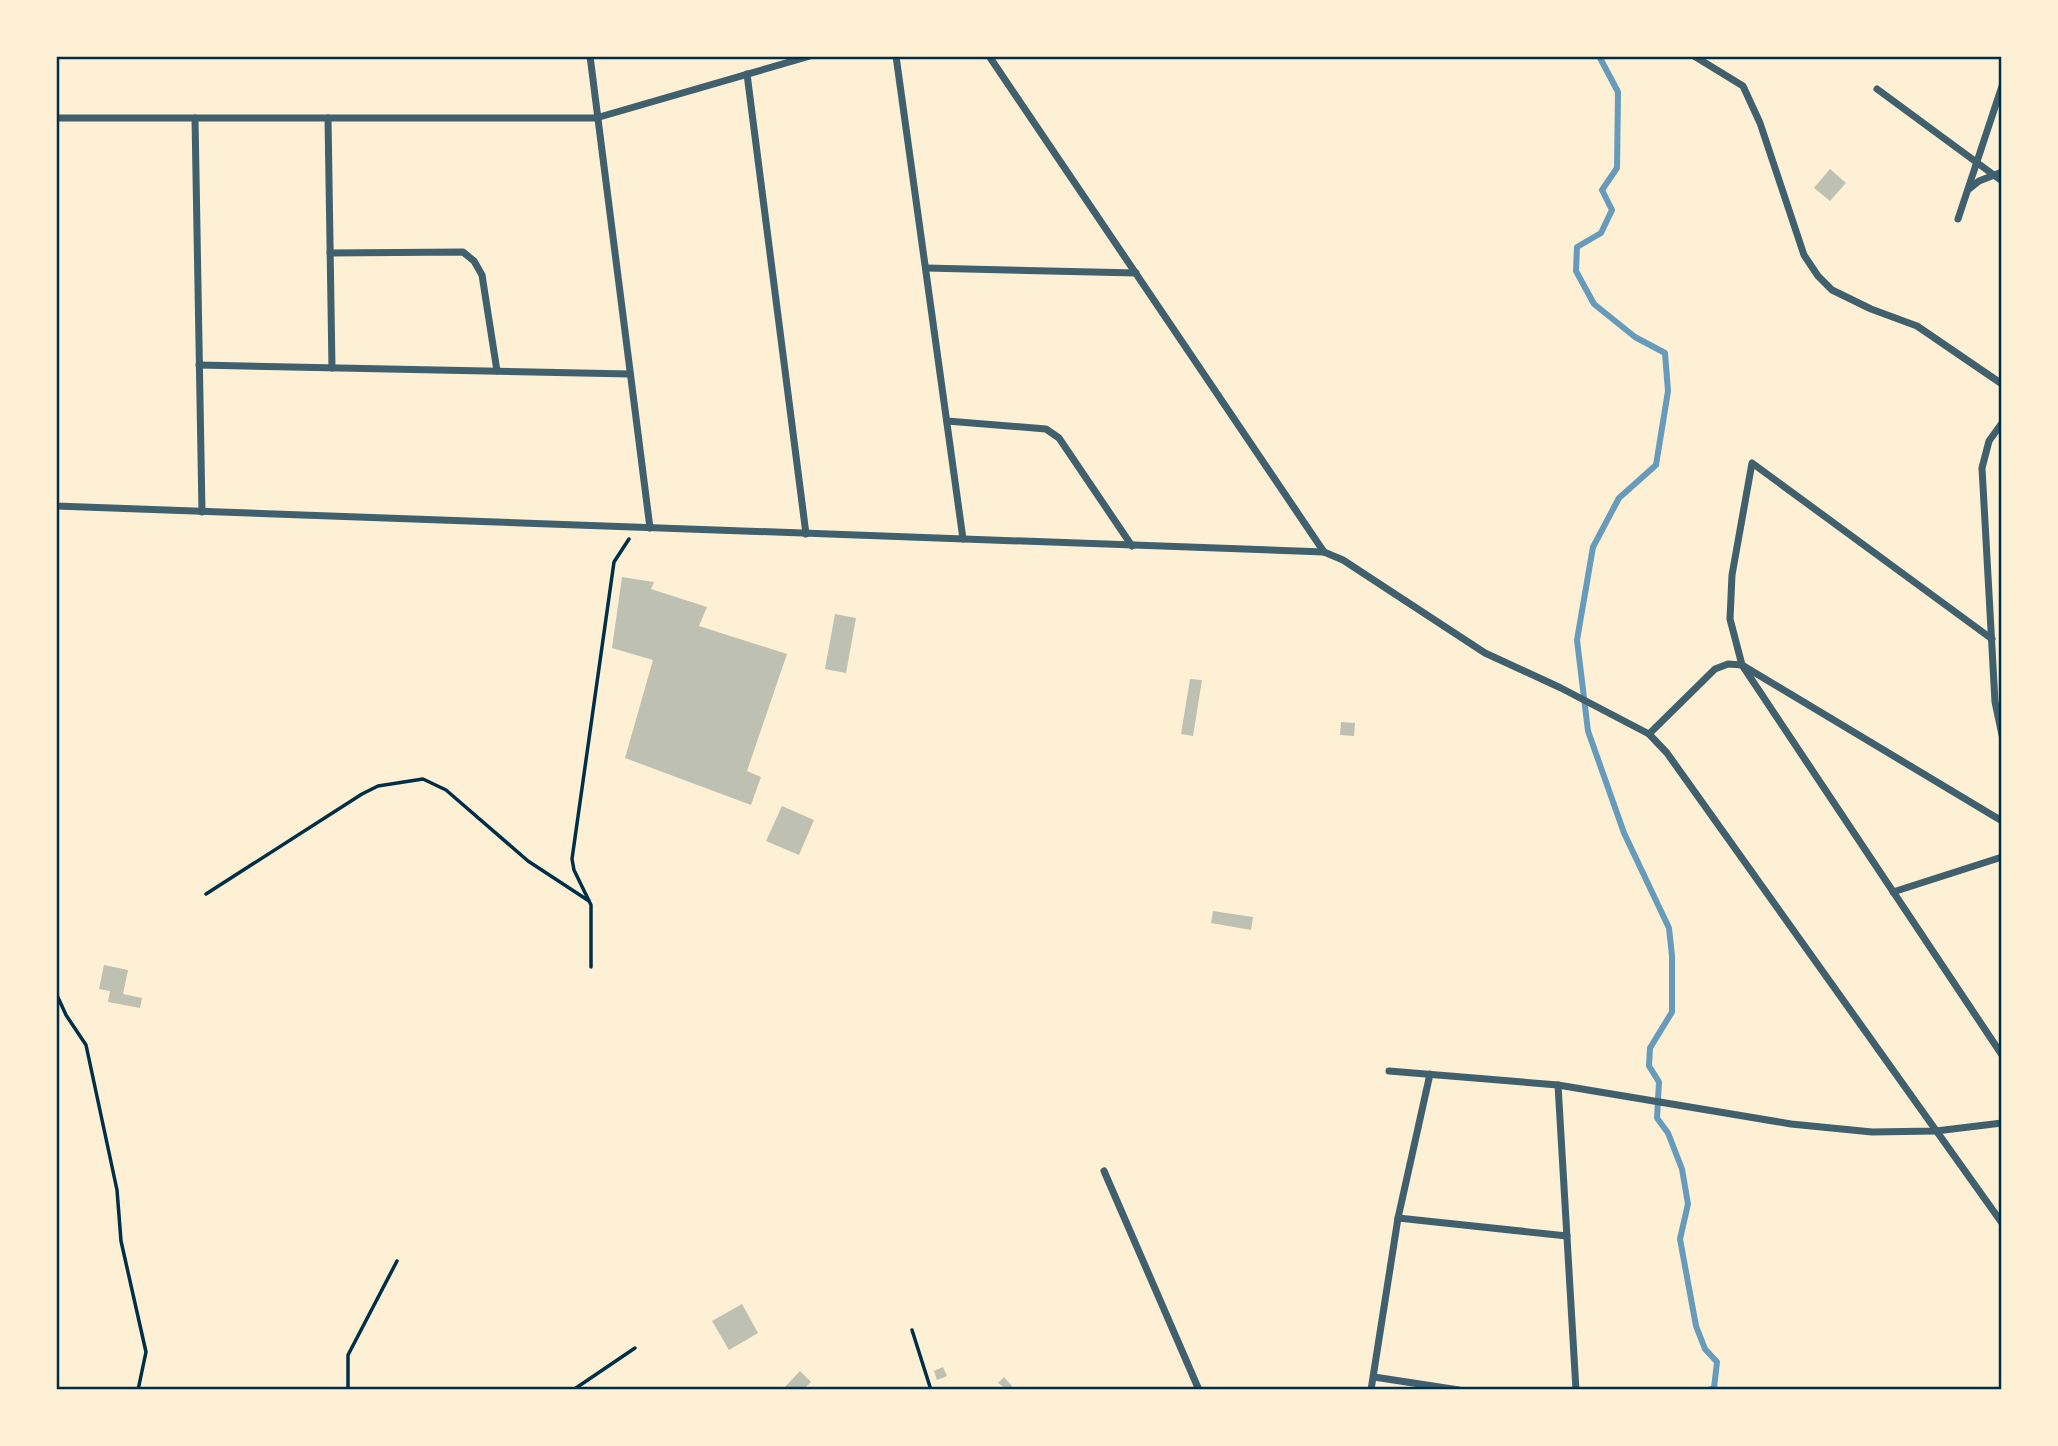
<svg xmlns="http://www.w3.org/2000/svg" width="2058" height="1446" viewBox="0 0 2058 1446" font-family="'Space Grotesk',sans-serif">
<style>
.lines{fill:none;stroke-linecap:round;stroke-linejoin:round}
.stream{stroke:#669bbc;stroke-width:6}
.building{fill:#bec0b2}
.path{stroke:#003049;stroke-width:3.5}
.minor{stroke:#3f606c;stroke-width:7}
.neatline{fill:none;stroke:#003049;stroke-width:2.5}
</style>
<rect width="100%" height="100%" fill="#fdf0d5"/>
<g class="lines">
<!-- stream -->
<polyline class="stream" points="1599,56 1618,92 1617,168 1602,190 1612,210 1601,233 1577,247 1576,271 1594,304 1635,337 1665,353 1668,391 1656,465 1619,498 1593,547 1577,640 1588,731 1624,833 1669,928 1672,956 1672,1012 1650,1048 1649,1066 1659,1082 1657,1118 1668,1133 1682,1169 1688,1204 1680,1239 1696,1326 1705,1349 1717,1362 1714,1388 1708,1390"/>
</g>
<!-- building -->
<g class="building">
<polygon points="1830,169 1846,183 1830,201 1814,188"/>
<polygon points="622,577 654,582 651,589 707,607 699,626 787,654 747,771 761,777 751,805 625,758 653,660 612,648"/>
<polygon points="835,614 856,618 846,673 825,669"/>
<polygon points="1190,679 1202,680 1193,736 1181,734"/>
<polygon points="1341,722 1355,723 1354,736 1340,735"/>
<polygon points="782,806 814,820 799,855 766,841"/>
<polygon points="1213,911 1253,917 1251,930 1211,923"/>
<polygon points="104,965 128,970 123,994 142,998 140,1008 108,1002 110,991 99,989"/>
<polygon points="742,1304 758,1333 729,1350 712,1321"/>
<polygon points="943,1367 947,1376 937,1380 934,1371"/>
<polygon points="800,1371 811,1382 803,1390 782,1390"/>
<polygon points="1004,1377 1012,1386 1008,1390 998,1383"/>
</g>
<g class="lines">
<!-- path -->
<g class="path">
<polyline points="206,894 362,794 378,786 423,779 446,790 528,861 589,901"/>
<polyline points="591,967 591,905 574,870 572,859 614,562 629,539"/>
<polyline points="56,993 66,1015 86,1045 117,1190 121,1241 146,1352 138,1390"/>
<polyline points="912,1330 931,1390"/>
<polyline points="348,1390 348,1355 397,1261"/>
<polyline points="573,1390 635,1348"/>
</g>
<!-- minor -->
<g class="minor">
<polyline points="590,56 650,528"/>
<polyline points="896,56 963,539"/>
<polyline points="989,56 1324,552"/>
<polyline points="1694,56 1743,86 1760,123 1804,255 1818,276 1832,290 1871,309 1917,326 2002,384"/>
<polyline points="747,74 806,534"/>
<polyline points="1877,89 2002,181"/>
<polyline points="56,118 596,118 810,56"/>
<polyline points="195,118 202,512"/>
<polyline points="328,118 332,368"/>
<polyline points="1969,189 1979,181 2002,172"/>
<polyline points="1958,219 2002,86"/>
<polyline points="330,253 463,252 474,261 482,275 497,371"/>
<polyline points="926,268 1136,273"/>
<polyline points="199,365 630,374"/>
<polyline points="947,421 1046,429 1059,438 1132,546"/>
<polyline points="2002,423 1989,441 1982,468 1995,702 2002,735"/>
<polyline points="56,506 1324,552 1343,560 1485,653 1561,688 1649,734 1667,753 2002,1223"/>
<polyline points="1992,639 1752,463 1732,575 1730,619 1742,665 2002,1055"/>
<polyline points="1649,734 1715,669 1728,664 1742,665 2002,821"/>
<polyline points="1893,892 2002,857"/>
<polyline points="1389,1071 1558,1085 1791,1124 1872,1132 1936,1131 2002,1123"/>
<polyline points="1558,1085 1576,1390"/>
<polyline points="1104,1171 1199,1390"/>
<polyline points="1398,1218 1567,1236"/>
<polyline points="1374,1377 1459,1390"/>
<polyline points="1371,1390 1398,1218 1430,1074"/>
</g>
</g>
<!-- border -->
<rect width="2058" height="1446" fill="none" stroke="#fdf0d5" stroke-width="116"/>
<rect x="58" y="58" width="1942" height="1330" class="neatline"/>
</svg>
